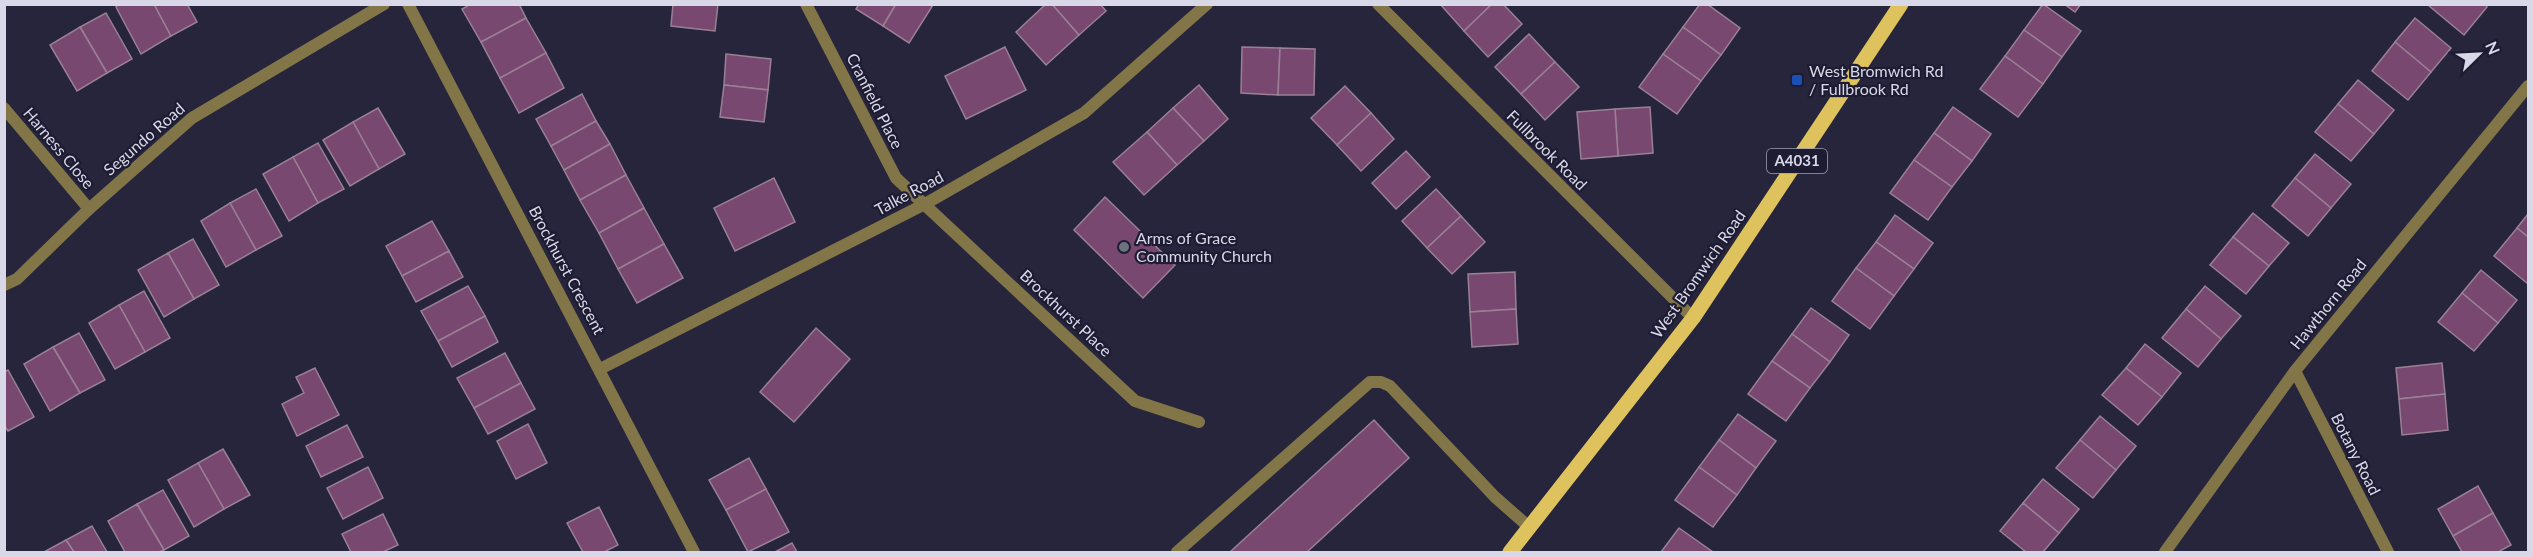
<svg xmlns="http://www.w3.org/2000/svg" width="2533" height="557" viewBox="0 0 2533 557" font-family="Lato,sans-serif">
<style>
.building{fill:#784871;stroke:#998095;stroke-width:1.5}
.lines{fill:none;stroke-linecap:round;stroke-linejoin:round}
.street{stroke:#827547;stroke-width:12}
.primary{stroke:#ddc25d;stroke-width:15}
.transit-dot{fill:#1a4fb4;stroke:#1d1c32;stroke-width:2}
.worship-dot{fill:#6b7280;stroke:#1d1c32;stroke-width:2}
.labels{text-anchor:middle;stroke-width:4.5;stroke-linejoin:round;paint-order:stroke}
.shield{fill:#1d1c32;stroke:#a0a0b1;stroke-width:1.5}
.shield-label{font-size:15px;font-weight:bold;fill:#d8d8e8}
.poi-label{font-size:16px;fill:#d8d8e8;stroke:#1d1c32;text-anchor:start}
.street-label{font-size:16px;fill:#d8d8e8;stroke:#1d1c32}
</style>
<rect width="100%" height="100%" fill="#26253c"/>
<!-- building -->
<g class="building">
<polygon points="120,4 154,4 171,36 141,54 116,7"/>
<polygon points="154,4 187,4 197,22 171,36"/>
<polygon points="471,4 519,4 526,18 481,42 462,9"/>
<polygon points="673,4 718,4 715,31 671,26"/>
<polygon points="859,4 896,4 883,26 856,9"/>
<polygon points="896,4 933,5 909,43 883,26"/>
<polygon points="1046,4 1052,4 1079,35 1046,65 1016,32"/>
<polygon points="1052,4 1100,4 1106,11 1079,35"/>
<polygon points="1440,4 1492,4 1464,31"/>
<polygon points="1492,4 1503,4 1522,24 1488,57 1464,31"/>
<polygon points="1700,4 1707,4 1740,28 1721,55 1683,27"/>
<polygon points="2043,4 2081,31 2062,57 2024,30"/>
<polygon points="2064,4 2081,4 2075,12"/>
<polygon points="2485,4 2487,7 2464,35 2428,5"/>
<polygon points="106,13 132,59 107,73 80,27"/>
<polygon points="526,18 546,53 500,78 481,42"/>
<polygon points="2415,18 2451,48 2431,72 2395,42"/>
<polygon points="80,27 107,73 77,91 50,45"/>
<polygon points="1683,27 1721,55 1701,81 1663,54"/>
<polygon points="2024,30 2062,57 2043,84 2005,56"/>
<polygon points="1529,34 1555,62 1521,94 1495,67"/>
<polygon points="2395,42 2431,72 2408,100 2372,71"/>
<polygon points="1005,47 1026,90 966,119 945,76"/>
<polygon points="1242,47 1280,48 1278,95 1241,93"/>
<polygon points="1280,48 1315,49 1314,95 1278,95"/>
<polygon points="546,53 564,88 519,113 500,78"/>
<polygon points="726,54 771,59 768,90 724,85"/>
<polygon points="1663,54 1701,81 1677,114 1639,87"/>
<polygon points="2005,56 2043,84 2018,117 1980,89"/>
<polygon points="1555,62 1579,87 1545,120 1521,94"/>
<polygon points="2358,80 2394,110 2374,134 2338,104"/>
<polygon points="724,85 768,90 764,122 720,117"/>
<polygon points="1199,85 1228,119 1204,141 1173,108"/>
<polygon points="1345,86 1371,113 1337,145 1311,118"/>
<polygon points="582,94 596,121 551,146 536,119"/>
<polygon points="2338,104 2374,134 2351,161 2315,132"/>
<polygon points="1650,107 1653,153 1618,156 1615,109"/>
<polygon points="1953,107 1991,134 1972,161 1934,133"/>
<polygon points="378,108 405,154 379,169 353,122"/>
<polygon points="1173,108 1204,141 1177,165 1147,132"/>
<polygon points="1615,109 1618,156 1581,159 1577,112"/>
<polygon points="1371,113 1394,139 1361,171 1337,145"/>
<polygon points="596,121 610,144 564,170 551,146"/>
<polygon points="353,122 379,169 350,186 323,140"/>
<polygon points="1147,132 1177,165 1144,195 1113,162"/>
<polygon points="1934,133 1972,161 1952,187 1914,160"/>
<polygon points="318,143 344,189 318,203 293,157"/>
<polygon points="610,144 626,175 580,200 564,170"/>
<polygon points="1406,151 1430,177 1396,209 1372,183"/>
<polygon points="2315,154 2351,184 2331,208 2295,178"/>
<polygon points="293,157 318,203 289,221 263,174"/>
<polygon points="1914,160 1952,187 1928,220 1890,193"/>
<polygon points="626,175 644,208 599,233 580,200"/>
<polygon points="774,178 795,222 735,251 714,208"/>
<polygon points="2295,178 2331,208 2308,236 2272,206"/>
<polygon points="256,189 282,236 256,250 230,203"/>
<polygon points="1436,189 1461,216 1427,248 1402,221"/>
<polygon points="1105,197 1175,265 1143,298 1074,230"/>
<polygon points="230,203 256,250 226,267 201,221"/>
<polygon points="644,208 664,244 618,269 599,233"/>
<polygon points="2253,213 2289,243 2269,266 2233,237"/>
<polygon points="2528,214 2528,237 2517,228"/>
<polygon points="1895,215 1933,243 1914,269 1876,242"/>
<polygon points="1461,216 1485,242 1452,274 1427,248"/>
<polygon points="432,221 449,251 402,276 386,246"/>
<polygon points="2517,228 2528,237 2528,284 2494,256"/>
<polygon points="2233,237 2269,266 2246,294 2210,265"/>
<polygon points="193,239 219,285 194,299 168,253"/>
<polygon points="1876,242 1914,269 1894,296 1856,268"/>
<polygon points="664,244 683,278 637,303 618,269"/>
<polygon points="449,251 463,277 416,302 402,276"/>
<polygon points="168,253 194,299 164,317 138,270"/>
<polygon points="1856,268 1894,296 1870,329 1832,301"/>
<polygon points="2481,270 2517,300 2498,323 2462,293"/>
<polygon points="1515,272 1516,309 1470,312 1468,274"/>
<polygon points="468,286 485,316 438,341 421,311"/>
<polygon points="2205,286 2241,316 2221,339 2186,309"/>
<polygon points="144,291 170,338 145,352 119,305"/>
<polygon points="2462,293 2498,323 2474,351 2438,322"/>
<polygon points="119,305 145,352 115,369 89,323"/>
<polygon points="1811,308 1849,335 1830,362 1792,334"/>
<polygon points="1516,309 1518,344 1472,347 1470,312"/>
<polygon points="2186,309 2221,339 2198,367 2162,338"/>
<polygon points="485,316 498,342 452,367 438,341"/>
<polygon points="816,328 850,359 794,422 760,392"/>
<polygon points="79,333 105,380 80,393 53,347"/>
<polygon points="1792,334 1830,362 1810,388 1772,361"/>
<polygon points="2145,344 2181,373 2162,397 2126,368"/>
<polygon points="53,347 80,393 50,411 24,364"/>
<polygon points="505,353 521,383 474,408 457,378"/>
<polygon points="1772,361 1810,388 1786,421 1748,394"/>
<polygon points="2442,363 2445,394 2399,399 2396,368"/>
<polygon points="315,368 339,415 297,436 282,404 304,393 296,377"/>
<polygon points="2126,368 2162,397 2138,425 2102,395"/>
<polygon points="8,370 34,417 8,431 4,425 4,372"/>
<polygon points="521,383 535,409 488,434 474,408"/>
<polygon points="2445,394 2448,430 2402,435 2399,399"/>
<polygon points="1738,414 1776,441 1756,468 1719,440"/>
<polygon points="2100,416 2136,446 2116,470 2080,440"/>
<polygon points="1374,420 1409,458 1307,552 1230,552"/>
<polygon points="528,424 547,463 516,479 497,441"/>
<polygon points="347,425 363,457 321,477 306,446"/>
<polygon points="1719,440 1756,468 1737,495 1699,467"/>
<polygon points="2080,440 2116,470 2093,498 2056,468"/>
<polygon points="223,449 250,495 224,509 198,463"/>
<polygon points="749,458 766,489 726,510 709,480"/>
<polygon points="198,463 224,509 194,527 168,480"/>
<polygon points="368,467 383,498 343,519 327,488"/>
<polygon points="1699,467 1737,495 1713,527 1675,500"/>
<polygon points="2043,479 2079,509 2059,533 2023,503"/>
<polygon points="2478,486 2493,513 2453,536 2438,509"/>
<polygon points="766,489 789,532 748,552 726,510"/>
<polygon points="163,490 189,536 164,550 137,504"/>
<polygon points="2023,503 2059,533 2043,552 2026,552 2000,531"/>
<polygon points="137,504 164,550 159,552 125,552 108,521"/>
<polygon points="599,507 618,545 604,552 583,552 567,523"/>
<polygon points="2493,513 2511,545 2498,552 2462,552 2453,536"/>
<polygon points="383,514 398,545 383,552 351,552 342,534"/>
<polygon points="92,526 107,552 74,552 66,540"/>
<polygon points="1679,528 1713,552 1661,552"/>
<polygon points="66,540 74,552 44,552"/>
<polygon points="792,543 797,552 775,552"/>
</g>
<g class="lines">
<!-- street -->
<g class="street">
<polyline points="408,4 694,552"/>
<polyline points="806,4 896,178 1135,401 1199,422"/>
<polyline points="1378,4 1693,318"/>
<polyline points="4,108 89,209"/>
<polyline points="4,285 17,279 89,209 192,118 384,4"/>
<polyline points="600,369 925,204 1084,113 1207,4"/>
<polyline points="2295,371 2388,552"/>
<polyline points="1177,552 1370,382 1381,382 1390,386 1495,497 1529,527"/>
<polyline points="2165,552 2295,371 2528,86"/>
</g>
<!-- primary -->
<polyline class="primary" points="1510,552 1693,318 1901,4"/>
</g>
<!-- markers -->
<rect class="transit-dot" x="1791" y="74" width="12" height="12" rx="3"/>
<circle class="worship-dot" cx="1124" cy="247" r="6"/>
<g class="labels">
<!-- shield labels -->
<rect class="shield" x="1767" y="149" width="60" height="24" rx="4.5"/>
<g class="shield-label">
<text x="1797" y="166">A4031</text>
</g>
<!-- poi labels -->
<g class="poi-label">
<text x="1809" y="77">West Bromwich Rd<tspan x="1809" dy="18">/ Fullbrook Rd</tspan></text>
<text x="1136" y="244">Arms of Grace<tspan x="1136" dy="18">Community Church</tspan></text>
</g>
<!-- street labels -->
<g class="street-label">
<text transform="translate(875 101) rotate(63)" y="6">Cranfield Place</text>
<text transform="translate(144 139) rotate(-41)" y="6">Segundo Road</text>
<text transform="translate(59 148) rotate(50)" y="6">Harness Close</text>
<text transform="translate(1547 150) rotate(45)" y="6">Fullbrook Road</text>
<text transform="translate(909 193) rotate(-28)" y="6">Talke Road</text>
<text transform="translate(567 270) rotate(62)" y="6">Brockhurst Crescent</text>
<text transform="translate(1698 274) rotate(-55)" y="6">West Bromwich Road</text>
<text transform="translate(2328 304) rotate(-51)" y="6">Hawthorn Road</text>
<text transform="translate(1066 313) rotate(43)" y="6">Brockhurst Place</text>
<text transform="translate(2356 454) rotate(63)" y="6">Botany Road</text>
</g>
</g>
<!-- border -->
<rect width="2533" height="557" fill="none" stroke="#d8d8e8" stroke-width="12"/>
<!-- north arrow -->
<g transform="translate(2479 54) rotate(66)" stroke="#1d1c32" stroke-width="4.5" paint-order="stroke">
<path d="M0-4.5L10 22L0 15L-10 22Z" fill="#d8d8e8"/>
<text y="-9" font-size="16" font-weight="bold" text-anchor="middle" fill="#d8d8e8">N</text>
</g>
</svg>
